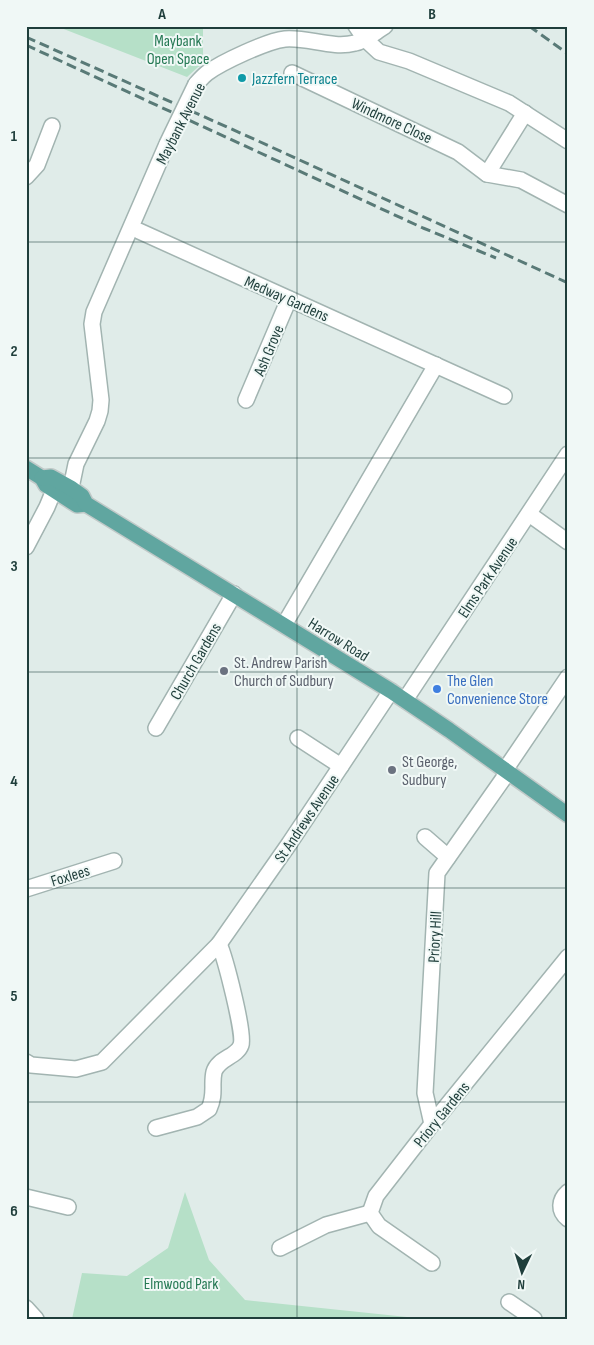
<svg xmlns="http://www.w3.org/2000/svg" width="594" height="1345" viewBox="0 0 594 1345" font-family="'Sofia Sans Condensed',sans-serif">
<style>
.green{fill:#b6e0c8}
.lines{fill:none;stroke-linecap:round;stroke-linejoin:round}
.minor-casing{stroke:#a2b4b1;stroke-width:18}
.major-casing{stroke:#c0c9c8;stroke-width:18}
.minor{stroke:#fff;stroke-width:15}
.major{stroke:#60a6a0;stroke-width:15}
.rail{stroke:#597a77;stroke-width:3;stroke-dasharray:10 5;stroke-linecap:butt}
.minor-bridge-casing{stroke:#a2b4b1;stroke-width:18;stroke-linecap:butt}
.minor-bridge{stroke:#fff;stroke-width:15}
.grid{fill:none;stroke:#1f3e3b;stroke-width:1;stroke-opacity:0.55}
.culture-dot{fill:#0f9aa8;stroke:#f0f8f6;stroke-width:2}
.worship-dot{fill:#6b7280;stroke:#f0f8f6;stroke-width:2}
.shop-dot{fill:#3f7fe0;stroke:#f0f8f6;stroke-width:2}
.labels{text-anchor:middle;stroke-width:4;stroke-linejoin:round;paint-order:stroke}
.park-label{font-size:16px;fill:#257954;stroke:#f0f8f6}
.culture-label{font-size:16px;fill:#0d838f;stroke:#f0f8f6;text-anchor:start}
.street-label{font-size:16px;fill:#1f3e3b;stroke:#f0f8f6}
.worship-label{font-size:16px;fill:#5b616d;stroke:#f0f8f6;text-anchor:start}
.shop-label{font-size:16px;fill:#366cbe;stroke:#f0f8f6;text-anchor:start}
.neatline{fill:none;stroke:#1f3e3b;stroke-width:2}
.grid-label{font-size:16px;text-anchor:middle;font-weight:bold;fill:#1f3e3b}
</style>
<rect width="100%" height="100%" fill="#e0ece9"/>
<!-- green -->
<g class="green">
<polygon points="56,26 203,26 203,65 198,67 187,77"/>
<polygon points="185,1192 209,1260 245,1300 426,1319 72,1319 82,1273 127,1276 168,1248"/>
</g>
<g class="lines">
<!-- minor casing -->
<g class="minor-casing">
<g id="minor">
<polyline points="356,26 365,39 379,52 409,61 509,103 568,141"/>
<polyline points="292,73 458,152 487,174 521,180 568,205"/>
<path d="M196,84c4,-4 7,-8 11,-11 15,-11 60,-32 78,-34 23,-2 47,10 70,4 11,-2 20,-11 30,-17"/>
<polyline points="487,174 525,113"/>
<polyline points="26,177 37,165 52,126"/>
<polyline points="139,231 504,396"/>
<polyline points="246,400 289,299"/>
<polyline points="71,488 76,464 97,421 100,411 101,400 92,324 94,312 167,144"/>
<polyline points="529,514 568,542"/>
<polyline points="26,547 47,507 54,490"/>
<polyline points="284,625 436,365"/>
<polyline points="405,700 568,454"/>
<polyline points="156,728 234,594"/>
<polyline points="298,738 341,766"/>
<polyline points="505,770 568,677"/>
<polyline points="425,837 448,857"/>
<polyline points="26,889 114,861"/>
<polyline points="26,1062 31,1065 76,1069 102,1062 219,944 289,844 391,691"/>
<polyline points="432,1124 425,1093 437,873 508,772"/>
<path d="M156,1128l41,-11 12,-8c7,-15 2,-24 5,-37 4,-14 23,-15 27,-27 4,-11 -16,-88 -22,-101"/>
<path d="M568,1192c-9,8 -10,19 0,27"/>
<polyline points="26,1197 68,1207"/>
<polyline points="280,1248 326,1225 370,1213"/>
<polyline points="432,1263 379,1226 370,1213 376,1196 432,1124 568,957"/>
<polyline points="509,1302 534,1319"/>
<polyline points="26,1308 36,1319"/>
</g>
</g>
<!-- major casing -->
<g class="major-casing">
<g id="major">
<polyline points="26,468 42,478 46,485 77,505 86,504"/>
<polyline points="42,478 51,477 71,488 82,496 86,504 391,691 449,730 568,815"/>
</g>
</g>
<!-- minor -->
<use href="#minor" class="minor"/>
<!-- major -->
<use href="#major" class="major"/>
<!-- rail -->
<g class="rail">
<polyline points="529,26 568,54"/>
<polyline points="26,37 256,140 568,283"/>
<polyline points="26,45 423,228 496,258"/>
</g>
<!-- minor-bridge casing -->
<g class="minor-bridge-casing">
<polyline id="minor-bridge" points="167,144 196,84"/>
</g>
<!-- minor-bridge -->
<use href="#minor-bridge" class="minor-bridge"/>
</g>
<!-- grid -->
<path class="grid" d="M297,26v1293M26,242h542M26,458h542M26,672h542M26,888h542M26,1102h542"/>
<!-- markers -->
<circle class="culture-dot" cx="242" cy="78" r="5"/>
<g class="worship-dot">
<circle cx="224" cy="671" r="5"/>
<circle cx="392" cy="770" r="5"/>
</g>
<circle class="shop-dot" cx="437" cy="689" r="5"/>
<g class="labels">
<!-- park labels -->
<g class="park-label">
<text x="178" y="46">Maybank<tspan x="178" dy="18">Open Space</tspan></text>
<text x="181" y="1289">Elmwood Park</text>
</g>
<!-- culture labels -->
<g class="culture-label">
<text x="252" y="84">Jazzfern Terrace</text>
</g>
<!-- street labels -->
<g class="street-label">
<text transform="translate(392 120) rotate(25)" y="6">Windmore Close</text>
<text transform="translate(180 123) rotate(-63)" y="6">Maybank Avenue</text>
<text transform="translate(287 298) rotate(24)" y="6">Medway Gardens</text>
<text transform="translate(268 350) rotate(-67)" y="6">Ash Grove</text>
<text transform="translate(487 577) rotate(-56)" y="6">Elms Park Avenue</text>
<text transform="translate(339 639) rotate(32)" y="6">Harrow Road</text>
<text transform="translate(195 661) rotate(-60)" y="6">Church Gardens</text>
<text transform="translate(306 818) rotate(-56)" y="6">St Andrews Avenue</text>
<text transform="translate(70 875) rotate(-17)" y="6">Foxlees</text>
<text transform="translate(434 937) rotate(-87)" y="6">Priory Hill</text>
<text transform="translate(441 1114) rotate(-51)" y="6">Priory Gardens</text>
</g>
<!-- worship labels -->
<g class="worship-label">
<text x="234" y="668">St. Andrew Parish<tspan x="234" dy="18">Church of Sudbury</tspan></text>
<text x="402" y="767">St George,<tspan x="402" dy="18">Sudbury</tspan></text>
</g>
<!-- shop labels -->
<g class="shop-label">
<text x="447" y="686">The Glen<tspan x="447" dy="18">Convenience Store</tspan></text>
</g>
</g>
<!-- border -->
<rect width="594" height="1345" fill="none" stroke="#f0f8f6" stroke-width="55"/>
<!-- north arrow -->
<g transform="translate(522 1272) rotate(184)" stroke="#f0f8f6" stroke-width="4" paint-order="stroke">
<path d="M0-4L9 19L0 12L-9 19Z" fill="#1f3e3b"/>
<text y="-8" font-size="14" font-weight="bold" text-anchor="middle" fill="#1f3e3b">N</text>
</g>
<rect x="28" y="28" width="538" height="1290" class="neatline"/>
<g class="grid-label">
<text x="162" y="19">A</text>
<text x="432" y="19">B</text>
<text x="14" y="141">1</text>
<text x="14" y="356">2</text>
<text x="14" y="571">3</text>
<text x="14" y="786">4</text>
<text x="14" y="1001">5</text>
<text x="14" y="1216">6</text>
</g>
</svg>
